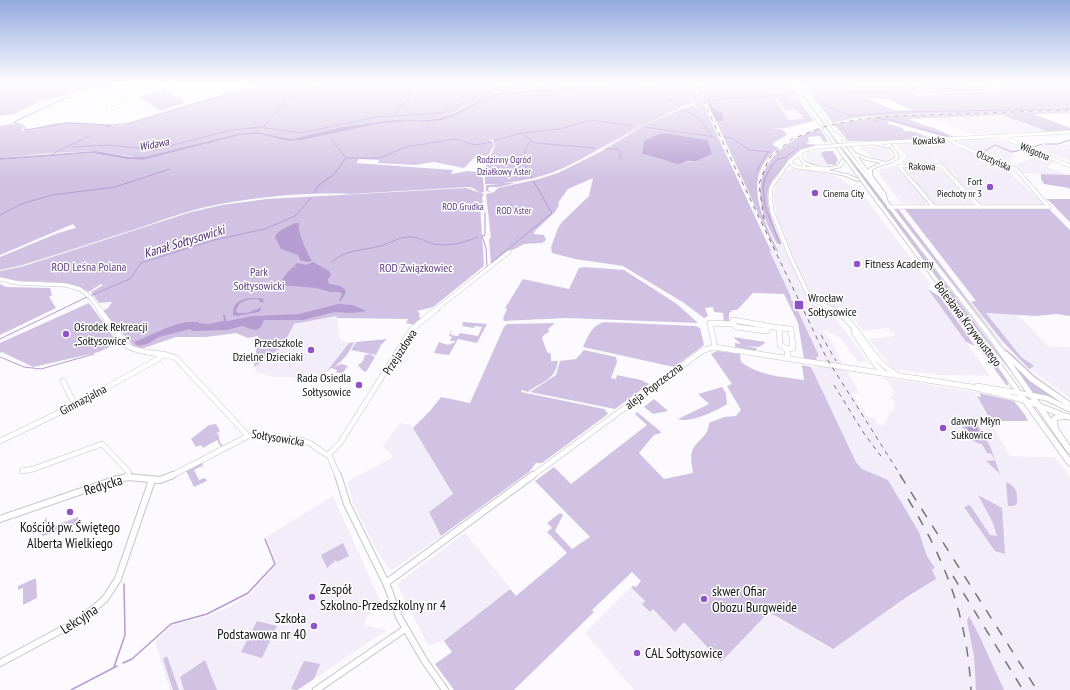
<svg xmlns="http://www.w3.org/2000/svg" width="1070" height="690" viewBox="0 0 1070 690" font-family="'PT Sans Narrow',sans-serif">
<style>
.built{fill:#f2edf8}
.green{fill:#d1c2e3;fill-rule:evenodd}
.water{fill:#b59cd1}
.lines{fill:none;stroke-linecap:round;stroke-linejoin:round}
.stream-far1{stroke:#b59cd1;stroke-width:1}
.stream{stroke:#b59cd1;stroke-width:1.5}
.river{fill:#b59cd1;fill-rule:evenodd}
.minor-far3-casing{stroke:#c6c4c8;stroke-width:4}
.minor-far2-casing{stroke:#c6c4c8;stroke-width:4.5}
.minor-far1-casing{stroke:#c6c4c8;stroke-width:6}
.minor-casing{stroke:#c6c4c8;stroke-width:8}
.major-casing{stroke:#c6c4c8;stroke-width:1.5}
.minor-far3{stroke:#fff;stroke-width:3}
.minor-far2{stroke:#fff;stroke-width:3.5}
.minor-far1{stroke:#fff;stroke-width:5}
.minor{stroke:#fff;stroke-width:6}
.major{fill:#fff;fill-rule:evenodd}
.rail-far1{stroke:#767578;stroke-width:1;stroke-dasharray:4.5 4.5;stroke-linecap:butt}
.rail{stroke:#767578;stroke-width:1.5;stroke-dasharray:10 10;stroke-linecap:butt}
.minor-bridge-casing{stroke:#c6c4c8;stroke-width:4;stroke-linecap:butt}
.minor-bridge{stroke:#fff;stroke-width:3}
.poi-dot{fill:#9052c8;stroke:#fff;stroke-width:1.5}
.labels{text-anchor:middle;stroke-width:3;stroke-linejoin:round;paint-order:stroke}
.far-street-label{font-size:10px;fill:#121213;stroke:#fff}
.far-park-label{font-size:10px;fill:#5e3d7f;stroke:#fff}
.far-poi-label{font-size:10px;fill:#121213;stroke:#fff;text-anchor:end}
.far-water-label{font-size:11px;font-style:italic;fill:#4d2b6b;stroke:#fff}
.poi-label{font-size:12px;fill:#121213;stroke:#fff;text-anchor:start}
.park-label{font-size:12px;fill:#5e3d7f;stroke:#fff}
.street-label{font-size:12px;fill:#121213;stroke:#fff}
.water-label{font-size:13px;font-style:italic;fill:#4d2b6b;stroke:#fff}
.near-street-label{font-size:14px;fill:#121213;stroke:#fff}
.near-poi-label{font-size:14px;fill:#121213;stroke:#fff;text-anchor:start}
</style>
<rect width="100%" height="100%" fill="#fcfafe"/>
<!-- built -->
<g class="built">
<polygon points="698,94 701,94 721,136 717,136"/>
<polygon points="782,110 797,110 804,120 788,120"/>
<polygon points="1002,115 1049,132 973,135 931,118"/>
<polygon points="981,139 1004,140 1025,149 1014,153 1008,165 959,144 959,140"/>
<polygon points="948,141 1001,165 1045,205 985,205 979,203 935,158 933,158 937,162 935,163 901,163 907,156 896,146 902,143"/>
<polygon points="1040,144 1070,145 1070,161 1035,147"/>
<polygon points="880,145 888,150 893,157 889,160 875,160 859,147"/>
<polygon points="821,150 827,164 830,165 829,166 811,164 805,156 806,153"/>
<polygon points="1040,155 1056,162 1047,167 1069,176 1021,173 1012,166"/>
<polygon points="895,165 925,200 926,203 924,205 901,203 881,177 879,170"/>
<polygon points="905,166 934,166 939,168 972,203 970,205 938,205 932,203 902,168"/>
<polygon points="793,168 805,169 833,175 843,180 854,189 859,189 931,285 928,289 990,376 940,375 893,369 869,339 895,336 894,333 888,328 863,331 845,307 831,308 815,299 811,294 779,228 773,197 776,185 785,172"/>
<polygon points="765,245 782,245 809,302 830,311 868,362 857,361 842,340 837,336 823,330 825,334 829,337 846,371 860,393 852,394 867,417 873,417 878,425 885,424 890,411 895,411 893,405 896,405 890,396 893,396 892,394 895,393 886,379 880,378 880,377 974,392 1010,456 1054,457 1064,469 1070,478 1070,690 634,690 585,633 631,587 675,631 684,622 720,662 769,612 831,649 936,579 932,569 935,568 927,556 919,532 888,480 862,469 856,462 811,367 817,367 815,359"/>
<polygon points="986,313 1018,315 1048,346 1070,347 1070,398 1030,369 1033,367 1031,364 1021,357"/>
<polygon points="337,316 340,339 349,343 316,383 290,377 275,377 257,373 254,367 282,347 294,324"/>
<polygon points="400,423 411,425 453,495 429,512 441,536 392,570 388,568 374,545 353,503 347,482 393,457 383,446"/>
<polygon points="333,496 380,600 377,608 368,614 364,625 387,630 298,690 170,690 155,642 173,625 205,617 229,607 252,593 277,564 266,537"/>
<polygon points="465,533 510,588 444,641 428,645 397,584"/>
</g>
<!-- green -->
<g class="green">
<polygon points="5,84 148,84 100,89 99,87 69,93 69,95 43,100 14,114 0,116 0,86"/>
<polygon points="266,84 544,84 543,87 545,84 606,84 539,90 541,88 536,90 494,94 444,117 427,120 392,120 346,127 344,126 343,128 292,139 257,132 237,134 156,155 141,158 96,151 53,153 56,152 51,153 0,158 0,126 15,123 23,127 22,131 52,124 69,122 121,126 248,87"/>
<path d="M622,84h71l4,9h3l-4,-8 56,-1 8,9 -7,-9h35v3l3,-1 8,12 -7,-2 -5,2 11,1 16,22 -28,7h-16l12,1 5,6 -14,8v2l6,3c-39,28 -17,68 -1,103h-2l-6,-12 -54,-118h7l-11,-16 3,-2h-10l-3,-7h2v-1l-6,-1 73,157 -1,1 21,45v3l2,1 2,8 3,2 21,45 -3,1 1,4 -13,-2 -6,-36 -14,-29 -31,-1 -16,17h-4l-4,3v10h-5l-1,-10 -9,-1 -1,-5 -8,1 3,8 -4,2 -20,-15 -61,-37 -48,-7 -23,-6 -1,-6 7,-19 4,-6 27,-26 4,-18 -25,11 -10,14 1,2 -4,7 -21,20v2l10,1 2,5 -4,3 -18,1 -7,4 -8,3 -18,13 -2,-25 2,-1 -5,-44 8,-2 4,-4 41,-9 19,-6 42,-21 43,-26 48,-21h2l6,7 -5,-8 5,-3 -6,1 -4,-7 2,-2 -3,2 4,8 -12,4v1l-42,20 -46,26 52,-31 -7,3c-9,7 -21,13 -31,19 -38,22 -57,33 -102,38h11l-16,4h-10l-1,3 3,2 -5,-1v-6l16,-1h-17v-16l10,-22 -2,-7 -4,1 3,1 2,4 -6,11 -11,-1 -13,13 -30,-6 -19,3 -37,-2 1,-3 -20,-1 -3,4 97,7 -2,4 17,-3 10,1 1,5h4l1,15 -4,1 -7,-5 -5,-1 -117,7c-43,-2 -102,3 -145,13 -23,5 -45,14 -67,21 -39,12 -77,25 -116,37l-23,5v-13l58,-24 18,-5 -3,-4 -73,31v-95l92,-7 34,6 17,1 98,-25 18,-1 29,7 14,-1 76,-16 32,-3 17,1 16,-2 14,-5 32,-17 12,-3 82,-6zM778,99l7,11h12l7,9 -16,1 -12,-20zM665,133l43,7 4,14c-29,14 -41,8 -70,0l2,-13c9,-4 11,-7 21,-8z"/>
<path d="M800,84h196l-5,4 8,-4 -6,5 -9,2 -51,2 -14,2 -6,-3 5,5 12,-2 63,-3 13,-8h64v26l-177,5 -34,2 -26,6 -24,-30 1,-2 -8,-5 4,1zM866,98l20,1 27,11 -16,1z"/>
<polygon points="162,88 185,102 161,111 138,96"/>
<polygon points="1068,111 1070,113 1034,114 1070,128 1070,130 1049,132 1002,115 909,119 925,126 931,127 955,137 945,137 888,121 888,124 901,127 905,131 916,132 930,138 888,141 848,141 834,124 882,116"/>
<path d="M820,128l8,14h-4l-4,-6 -12,1 1,5h-3l2,2 14,1 -8,-1 1,2c-14,2 -22,9 -30,19 -5,7 -11,12 -15,20 -8,15 6,45 12,59h-5c-6,-12 -13,-24 -15,-37 -10,-45 25,-67 58,-79z"/>
<polygon points="825,151 833,151 838,160 835,165 827,164 821,153"/>
<polygon points="842,151 847,153 1025,389 955,302"/>
<polygon points="1041,174 1070,175 1070,190 1069,188 1044,184 1041,179"/>
<path d="M466,188l18,6 -2,4 1,4 -3,3 4,61 -51,41 -16,4 3,3 -1,3 3,2 -2,3 -2,-2 -2,2 1,2 -3,1 -8,-2 2,-4 -71,-1 -1,-2 -42,8 -12,23 -28,20 4,-31 -10,2 -12,-5 -30,4h-30l-35,12 -6,-1 -32,-37 5,-3 4,-6 -13,1 -8,-11 12,-7 -2,-1 -12,8c-27,-16 -60,-7 -89,-14v-7l24,-5 167,-54 31,-7 45,-6z"/>
<path d="M1046,199h24v23c-7,-6 -18,-20 -24,-23z"/>
<polygon points="897,207 1004,347 1035,376 1060,394 1058,396 1038,381 1009,354 902,219 895,208"/>
<polygon points="904,208 1049,209 1070,230 1070,316 1057,314 1035,316 986,313 1021,357 1033,365 1033,367 1029,369 1003,342 972,303 972,301 976,301"/>
<polygon points="584,267 624,270 677,304 698,323 566,318 504,321 503,318 507,309 505,308 523,279 569,289 579,268"/>
<polygon points="0,284 6,287 50,288 52,295 49,297 56,308 0,335"/>
<polygon points="928,289 940,297 975,346 966,342"/>
<polygon points="940,295 951,304 1006,379 1008,384 1007,386"/>
<polygon points="89,303 118,343 99,352 33,367 2,352 0,353 0,343"/>
<polygon points="463,322 487,324 477,343 458,339 449,355 434,353 439,342 448,345 455,342 455,341 450,341 452,337 449,336 452,330 451,335 458,336 460,333 478,336 482,327 475,326 474,328 462,326"/>
<path d="M604,322l92,4 4,2 4,17 -30,22 -91,-20c5,-11 9,-22 21,-25z"/>
<path d="M555,323l-7,6 1,3 -5,3 -2,3 5,14 4,2v7h7c-3,20 -16,20 -30,31l-6,-2 -1,2 83,17 4,5 -66,49h-6l-7,9 -88,64 -12,-24 24,-18 -40,-66 17,-17 11,-14 29,6 34,-76 3,-3z"/>
<polygon points="733,337 765,342 765,343 759,347 744,346 756,348 757,349 755,351 735,347 735,343 741,344"/>
<polygon points="387,339 381,345 376,355 351,350 356,342"/>
<path d="M354,342c-4,10 -11,19 -20,25l7,-3 7,2 -6,8 -6,-2 1,-2 -6,-2 -3,3 -2,1 23,-29z"/>
<polygon points="584,350 616,357 617,362 611,378 616,379 617,375 641,380 649,384 615,409 530,392 556,375 560,361 576,359"/>
<path d="M717,351l23,3 1,8c19,14 41,15 63,18l-2,-15 9,2 45,95 6,7 26,11 31,52 8,24 8,12 -3,1 4,10 -29,18 -74,52 -64,-37 -48,50 -37,-40 -9,10 -22,-23 -3,3 -8,-8 3,-3 -14,-14 2,-1 3,1 5,-6 -9,-9 -40,38 2,2 -80,78h-60l-19,-26 17,-12 -8,-11 66,-52 6,7 51,-43 -20,-21 5,-4 -5,-5 13,-10 3,2 -8,16 17,18 18,-12 -55,-56 19,-14 17,17 76,-59 -12,-11 2,-2 23,19 1,2 -7,2 -15,18 25,26 29,-6c-1,-8 -4,-18 1,-26 6,-9 15,-12 15,-24l15,-6 12,-1 5,-6 -14,-24 5,-2 -21,-30z"/>
<polygon points="370,354 375,357 366,372 363,371 358,365 363,361 365,355"/>
<polygon points="1007,359 1056,398 1053,399 1034,394"/>
<path d="M722,387l4,6 1,11c-9,6 -38,20 -49,15l31,-15 -11,-10z"/>
<polygon points="974,392 1014,401 1025,415 1028,421 991,421 977,396 981,397 980,394"/>
<polygon points="654,399 668,411 653,414 644,407"/>
<path d="M958,418h3l12,21 11,1 -12,-21h2l16,27 10,28 -14,-13 9,-1 -4,-6 -4,-1 -5,-9c-14,-2 -18,-15 -24,-26z"/>
<polygon points="216,424 220,431 213,435 218,433 220,442 223,446 221,447 217,440 203,448 201,445 196,447 191,439 209,425"/>
<polygon points="202,463 204,469 202,466 194,470 199,480 205,478 207,481 194,487 186,471"/>
<path d="M1006,482c10,4 12,11 11,21l-3,3h-6z"/>
<polygon points="978,495 1002,508 1005,554 995,551 964,507 970,505 990,535 997,536 993,523"/>
<polygon points="47,517 47,526 48,528 78,517 79,523 43,536 40,533 41,525"/>
<polygon points="343,543 349,556 337,562 336,560 327,568 321,555"/>
<polygon points="36,578 37,598 23,605 23,588 18,590 18,586"/>
<polygon points="969,616 978,633 1004,690 976,690 974,656 967,621"/>
<polygon points="257,621 277,626 262,658 241,652"/>
<polygon points="167,656 179,690 173,690 163,659"/>
<polygon points="205,660 217,690 184,690 180,677"/>
<polygon points="304,661 320,664 314,679 297,690 291,689"/>
</g>
<!-- water -->
<g class="water">
<polygon points="606,84 622,84 583,89 501,95 489,98 457,115 443,120 427,122 410,121 378,124 302,140 288,141 259,134 241,135 143,160 126,159 92,153 0,160 0,158 96,151 130,157 145,157 237,134 257,132 292,139 343,127 392,120 427,120 440,118 453,114 489,96 500,93"/>
<polygon points="707,103 715,103 712,105 713,107 723,114 723,121 716,121"/>
<path d="M665,133l43,7 4,14 -16,7h-8l-10,3 -36,-10 2,-13c9,-4 11,-7 21,-8z"/>
<path d="M295,223h4c-2,8 8,30 13,38l-5,1 -7,-2 -2,-5 -17,-6 -6,-12 3,-5z"/>
<path d="M313,262l16,9 2,4 -3,4 1,5c7,1 15,1 17,8l-5,9h-2l3,-7 -3,-2h-8l-15,-4 -35,-3c0,-7 7,-13 12,-18l4,1 -3,-2 3,-3 9,2z"/>
<path d="M261,298l2,1 1,3 -3,1 -3,-4c-11,0 -19,1 -22,12l2,2h9l15,-6 -3,5 -23,4 -3,-1c-1,-17 15,-17 28,-17z"/>
<path d="M338,304l15,1 13,6 -13,2 -18,-1 -32,8h-39c-4,14 -12,10 -21,6l-17,4 -34,1 -2,-2 -31,8 -12,7 -9,2 -4,-4c20,-7 41,-22 63,-20l3,-3 -2,4 10,1 16,-3 -1,-6h2l1,6h2l24,-5 47,-2z"/>
<polygon points="961,418 972,419 984,440 975,441 973,439"/>
</g>
<g class="lines">
<!-- stream-far1 -->
<g class="stream-far1">
<polyline points="641,84 657,89 660,92"/>
<polyline points="752,84 760,92"/>
<polyline points="810,84 810,86"/>
<polyline points="831,84 908,86"/>
<polyline points="118,86 123,84"/>
<polyline points="911,86 918,88 962,89 985,84"/>
<polyline points="1000,86 1003,84"/>
<polyline points="809,87 810,90"/>
<polyline points="996,90 999,87"/>
<polyline points="989,92 994,91"/>
<polyline points="969,93 975,93"/>
<polyline points="978,93 987,92"/>
<polyline points="660,94 680,107"/>
<polyline points="823,94 866,92 912,94"/>
<polyline points="936,94 949,94"/>
<polyline points="952,94 966,93"/>
<polyline points="814,96 826,106 841,112"/>
<polyline points="68,97 14,122 24,126 25,130 68,123 110,125"/>
<polyline points="706,100 785,95"/>
<polyline points="684,110 697,117"/>
<polyline points="843,113 853,116 898,112 1070,109"/>
<polyline points="395,114 408,99 413,84"/>
<polyline points="698,117 712,136"/>
<polyline points="873,121 887,119 946,136"/>
<polyline points="114,125 126,124 243,89 252,84"/>
<polyline points="106,127 112,125"/>
<polyline points="264,127 285,100 323,84"/>
<polyline points="644,127 715,137"/>
<polyline points="265,128 301,133 376,117 442,113 492,89 516,84"/>
<polyline points="521,133 560,129 591,120 634,126"/>
<polyline points="330,137 346,158"/>
<polyline points="724,137 732,138 749,150 770,152"/>
<polyline points="494,141 521,133 535,143 595,148"/>
<path d="M530,141c-9,15 -7,23 2,37"/>
<polyline points="1045,144 1058,144 1070,140"/>
<polyline points="73,147 110,145 154,150 231,130 263,127"/>
<polyline points="1030,148 1042,144"/>
<polyline points="606,149 618,149 620,151 620,158 622,159"/>
<polyline points="777,153 779,154"/>
<polyline points="981,153 995,145 1012,152 1026,149"/>
<polyline points="52,154 89,136"/>
<polyline points="757,170 768,152"/>
<polyline points="314,193 318,186 334,174 346,158 379,158 406,147 455,139 475,145 492,142"/>
<polyline points="0,215 21,204 52,195 115,187 170,169"/>
<polyline points="780,244 765,207 763,187 765,178 772,165 778,159 785,158 798,148"/>
<path d="M331,263c14,-14 31,-12 49,-17 11,-3 20,-10 32,-9 7,0 12,4 18,6 16,5 33,0 48,-6"/>
<polyline points="491,263 552,213 534,182"/>
<polyline points="477,275 487,267 486,248 482,236 485,235 485,213"/>
<polyline points="90,296 130,279 141,263 214,240 265,229 295,216 311,198"/>
<polyline points="0,339 87,297"/>
<polyline points="0,357 24,367 41,369 94,354"/>
</g>
<!-- stream -->
<g class="stream">
<polyline points="123,663 132,659 171,624 207,614 248,593 275,564 265,539"/>
<polyline points="114,667 125,635 124,584"/>
<polyline points="71,690 117,666"/>
</g>
<!-- river -->
<polygon class="river" points="542,84 547,84 537,92 535,92 535,90"/>
<!-- minor-far3 casing -->
<g class="minor-far3-casing">
<g id="minor-far3">
<polyline points="69,96 117,87 152,85 163,87 174,84"/>
<polyline points="108,106 163,87"/>
<polyline points="1003,137 1070,166"/>
<polyline points="949,139 956,144 1017,170 1028,183"/>
<polyline points="857,144 1070,132"/>
<polyline points="817,147 802,151 789,162 796,167 828,171"/>
<polyline points="801,152 800,157 805,164 803,167"/>
<polyline points="774,183 789,162"/>
<polyline points="913,183 899,166 940,165 957,183"/>
</g>
</g>
<!-- minor-far2 casing -->
<g class="minor-far2-casing">
<g id="minor-far2">
<polyline points="774,182 771,188 770,198 772,211 790,256 808,294 815,301 834,310"/>
<polyline points="913,182 933,206"/>
<polyline points="956,182 980,207"/>
<polyline points="1027,182 1049,207"/>
<polyline points="889,207 1049,207"/>
<polyline points="0,279 18,283 66,285 80,289 91,298 100,310"/>
<polyline points="435,310 509,252"/>
</g>
</g>
<!-- minor-far1 casing -->
<g class="minor-far1-casing">
<g id="minor-far1">
<path d="M99,309l27,36c15,10 34,6 50,13l72,78 54,4 9,4 19,13 8,19"/>
<path d="M832,309c28,14 35,49 64,65"/>
<polyline points="767,326 767,331 736,327 733,324 733,320 779,328 780,345 787,349 788,359"/>
<polyline points="779,328 791,329 793,348 787,349"/>
<polyline points="854,332 876,365 885,374"/>
<polyline points="715,347 710,323 733,324"/>
<polyline points="63,381 75,405"/>
<polyline points="977,386 1019,393"/>
<polyline points="0,441 75,405 158,359 164,354"/>
<polyline points="328,455 340,443 412,329 437,309"/>
<polyline points="22,471 33,469 102,444 128,471 128,476"/>
<polyline points="171,476 248,436"/>
<polyline points="532,476 702,351 714,347 972,387 1024,400"/>
</g>
</g>
<!-- minor casing -->
<g class="minor-casing">
<g id="minor">
<polyline points="128,475 128,477"/>
<polyline points="338,475 347,504 386,583 399,617 424,660 445,690"/>
<polyline points="0,519 114,480 128,477 160,480 173,475"/>
<polyline points="386,583 533,475"/>
<polyline points="0,663 80,620 105,599 118,579 152,480"/>
<polyline points="316,690 405,629"/>
</g>
</g>
<!-- major casing -->
<g class="major-casing">
<g id="major">
<polygon points="791,84 794,84 836,143 836,145 834,145"/>
<polygon points="796,84 799,84 828,123 828,125 826,125"/>
<polygon points="827,125 829,125 835,133 837,133 847,142 847,144 845,144 839,138 843,144 840,145 826,126"/>
<path d="M883,141c8,1 14,9 16,17 -8,7 -19,6 -27,12v5l14,19 1,6 105,135 12,16 3,1 27,25 36,25v10l-25,-12 -8,-1 4,5 29,11v5l-4,-1 -9,1 1,8 12,18v8l-2,-1 -32,-46 -4,-1 38,52v8l-2,-1 -91,-127 -142,-192 3,-1 183,246 5,1 -38,-55 -147,-191 3,-1 29,37 -27,-36 3,-1 6,8 13,5 15,3 1,1 5,-1 6,-3 -1,-5 -4,-6 -2,1 -17,-5 2,-1 15,4 -5,-3zM857,156l9,4 15,3 -10,4 -3,3zM1012,363l18,18 35,24 -17,-9 -15,-3zM1025,396l4,1 3,3 -5,-1zM1046,411l10,4 -4,2 -1,2z"/>
<path d="M842,159l3,1 -4,7 -13,3 19,4 12,5v2h-2l-12,-5 -18,-4 -1,-1 1,-1 -15,-2 -9,-5 2,-1c11,4 22,8 33,3z"/>
</g>
</g>
<!-- minor-far3 -->
<use href="#minor-far3" class="minor-far3"/>
<!-- minor-far2 -->
<use href="#minor-far2" class="minor-far2"/>
<!-- minor-far1 -->
<use href="#minor-far1" class="minor-far1"/>
<!-- minor -->
<use href="#minor" class="minor"/>
<!-- major -->
<use href="#major" class="major"/>
<!-- rail-far1 -->
<g class="rail-far1">
<polyline points="695,84 827,359 901,476"/>
<polyline points="764,219 759,184 769,158 792,139 823,127 859,119 896,116 1070,110"/>
<polyline points="821,335 836,361"/>
<polyline points="834,385 865,435 884,460"/>
</g>
<!-- rail -->
<g class="rail">
<polyline points="900,475 1037,690"/>
<path d="M908,499c38,63 59,117 63,191"/>
<polyline points="953,576 1023,690"/>
</g>
<!-- minor-bridge casing -->
<g class="minor-bridge-casing">
<polyline id="minor-bridge" points="817,147 857,144"/>
</g>
<!-- minor-bridge -->
<use href="#minor-bridge" class="minor-bridge"/>
</g>
<!-- sky -->
<linearGradient id="sky" x2="0" y2="1"><stop stop-color="#93aadf"/><stop offset="0.46" stop-color="#fefdff"/><stop offset="1" stop-color="#fefdff" stop-opacity="0"/></linearGradient>
<rect width="1070" height="181" fill="url(#sky)"/>
<!-- markers -->
<g class="poi-dot">
<circle cx="990" cy="187" r="4"/>
<circle cx="815" cy="193" r="4"/>
<circle cx="857" cy="264" r="4"/>
<rect x="794" y="300" width="10" height="10" rx="2"/>
<circle cx="66" cy="334" r="4"/>
<circle cx="311" cy="350" r="4"/>
<circle cx="359" cy="385" r="4"/>
<circle cx="943" cy="428" r="4"/>
<circle cx="70" cy="512" r="4"/>
<circle cx="312" cy="597" r="4"/>
<circle cx="704" cy="599" r="4"/>
<circle cx="314" cy="626" r="4"/>
<circle cx="637" cy="653" r="4"/>
</g>
<g class="labels">
<!-- far-street labels -->
<g class="far-street-label">
<text transform="translate(929 140) rotate(-3)" y="4">Kowalska</text>
<text transform="translate(1035 151) rotate(23)" y="4">Wilgotna</text>
<text transform="translate(994 160) rotate(24)" y="4">Olsztyńska</text>
<text transform="translate(922 166) rotate(1)" y="4">Rakowa</text>
</g>
<!-- far-park labels -->
<g class="far-park-label">
<text x="504" y="163">Rodzinny Ogród<tspan x="504" dy="12">Działkowy Aster</tspan></text>
<text x="463" y="210">ROD Grudka</text>
<text x="514" y="214">ROD Aster</text>
</g>
<!-- far-poi labels -->
<g class="far-poi-label">
<text x="982" y="185">Fort<tspan x="982" dy="12">Piechoty nr 3</tspan></text>
<text x="823" y="197" text-anchor="start">Cinema City</text>
</g>
<!-- far-water labels -->
<g class="far-water-label">
<text transform="translate(154 144) rotate(-11)" y="4">Widawa</text>
</g>
<!-- poi labels -->
<g class="poi-label">
<text x="865" y="268">Fitness Academy</text>
<text x="808" y="302">Wrocław<tspan x="808" dy="14">Sołtysowice</tspan></text>
<text x="74" y="331">Ośrodek Rekreacji<tspan x="74" dy="14">„Sołtysowice”</tspan></text>
<text x="303" y="347" text-anchor="end">Przedszkole<tspan x="303" dy="14">Dzielne Dzieciaki</tspan></text>
<text x="351" y="382" text-anchor="end">Rada Osiedla<tspan x="351" dy="14">Sołtysowice</tspan></text>
<text x="951" y="425">dawny Młyn<tspan x="951" dy="14">Sułkowice</tspan></text>
</g>
<!-- park labels -->
<g class="park-label">
<text x="89" y="271">ROD Leśna Polana</text>
<text x="416" y="272">ROD Związkowiec</text>
<text x="259" y="276">Park<tspan x="259" dy="14">Sołtysowicki</tspan></text>
</g>
<!-- street labels -->
<g class="street-label">
<text transform="translate(968 324) rotate(53)" y="4">Bolesława Krzywoustego</text>
<text transform="translate(400 352) rotate(-57)" y="4">Przejazdowa</text>
<text transform="translate(654 386) rotate(-37)" y="4">aleja Poprzeczna</text>
<text transform="translate(83 400) rotate(-28)" y="4">Gimnazjalna</text>
<text transform="translate(278 438) rotate(9)" y="4">Sołtysowicka</text>
</g>
<!-- water labels -->
<g class="water-label">
<text transform="translate(184 241) rotate(-17)" y="5">Kanał Sołtysowicki</text>
</g>
<!-- near-street labels -->
<g class="near-street-label">
<text transform="translate(103 485) rotate(-17)" y="5">Redycka</text>
<text transform="translate(79 619) rotate(-33)" y="5">Lekcyjna</text>
</g>
<!-- near-poi labels -->
<g class="near-poi-label">
<text x="70" y="532" text-anchor="middle">Kościół pw. Świętego<tspan x="70" dy="16">Alberta Wielkiego</tspan></text>
<text x="320" y="594">Zespół<tspan x="320" dy="16">Szkolno-Przedszkolny nr 4</tspan></text>
<text x="712" y="596">skwer Ofiar<tspan x="712" dy="16">Obozu Burgweide</tspan></text>
<text x="306" y="623" text-anchor="end">Szkoła<tspan x="306" dy="16">Podstawowa nr 40</tspan></text>
<text x="645" y="658">CAL Sołtysowice</text>
</g>
</g>
</svg>
